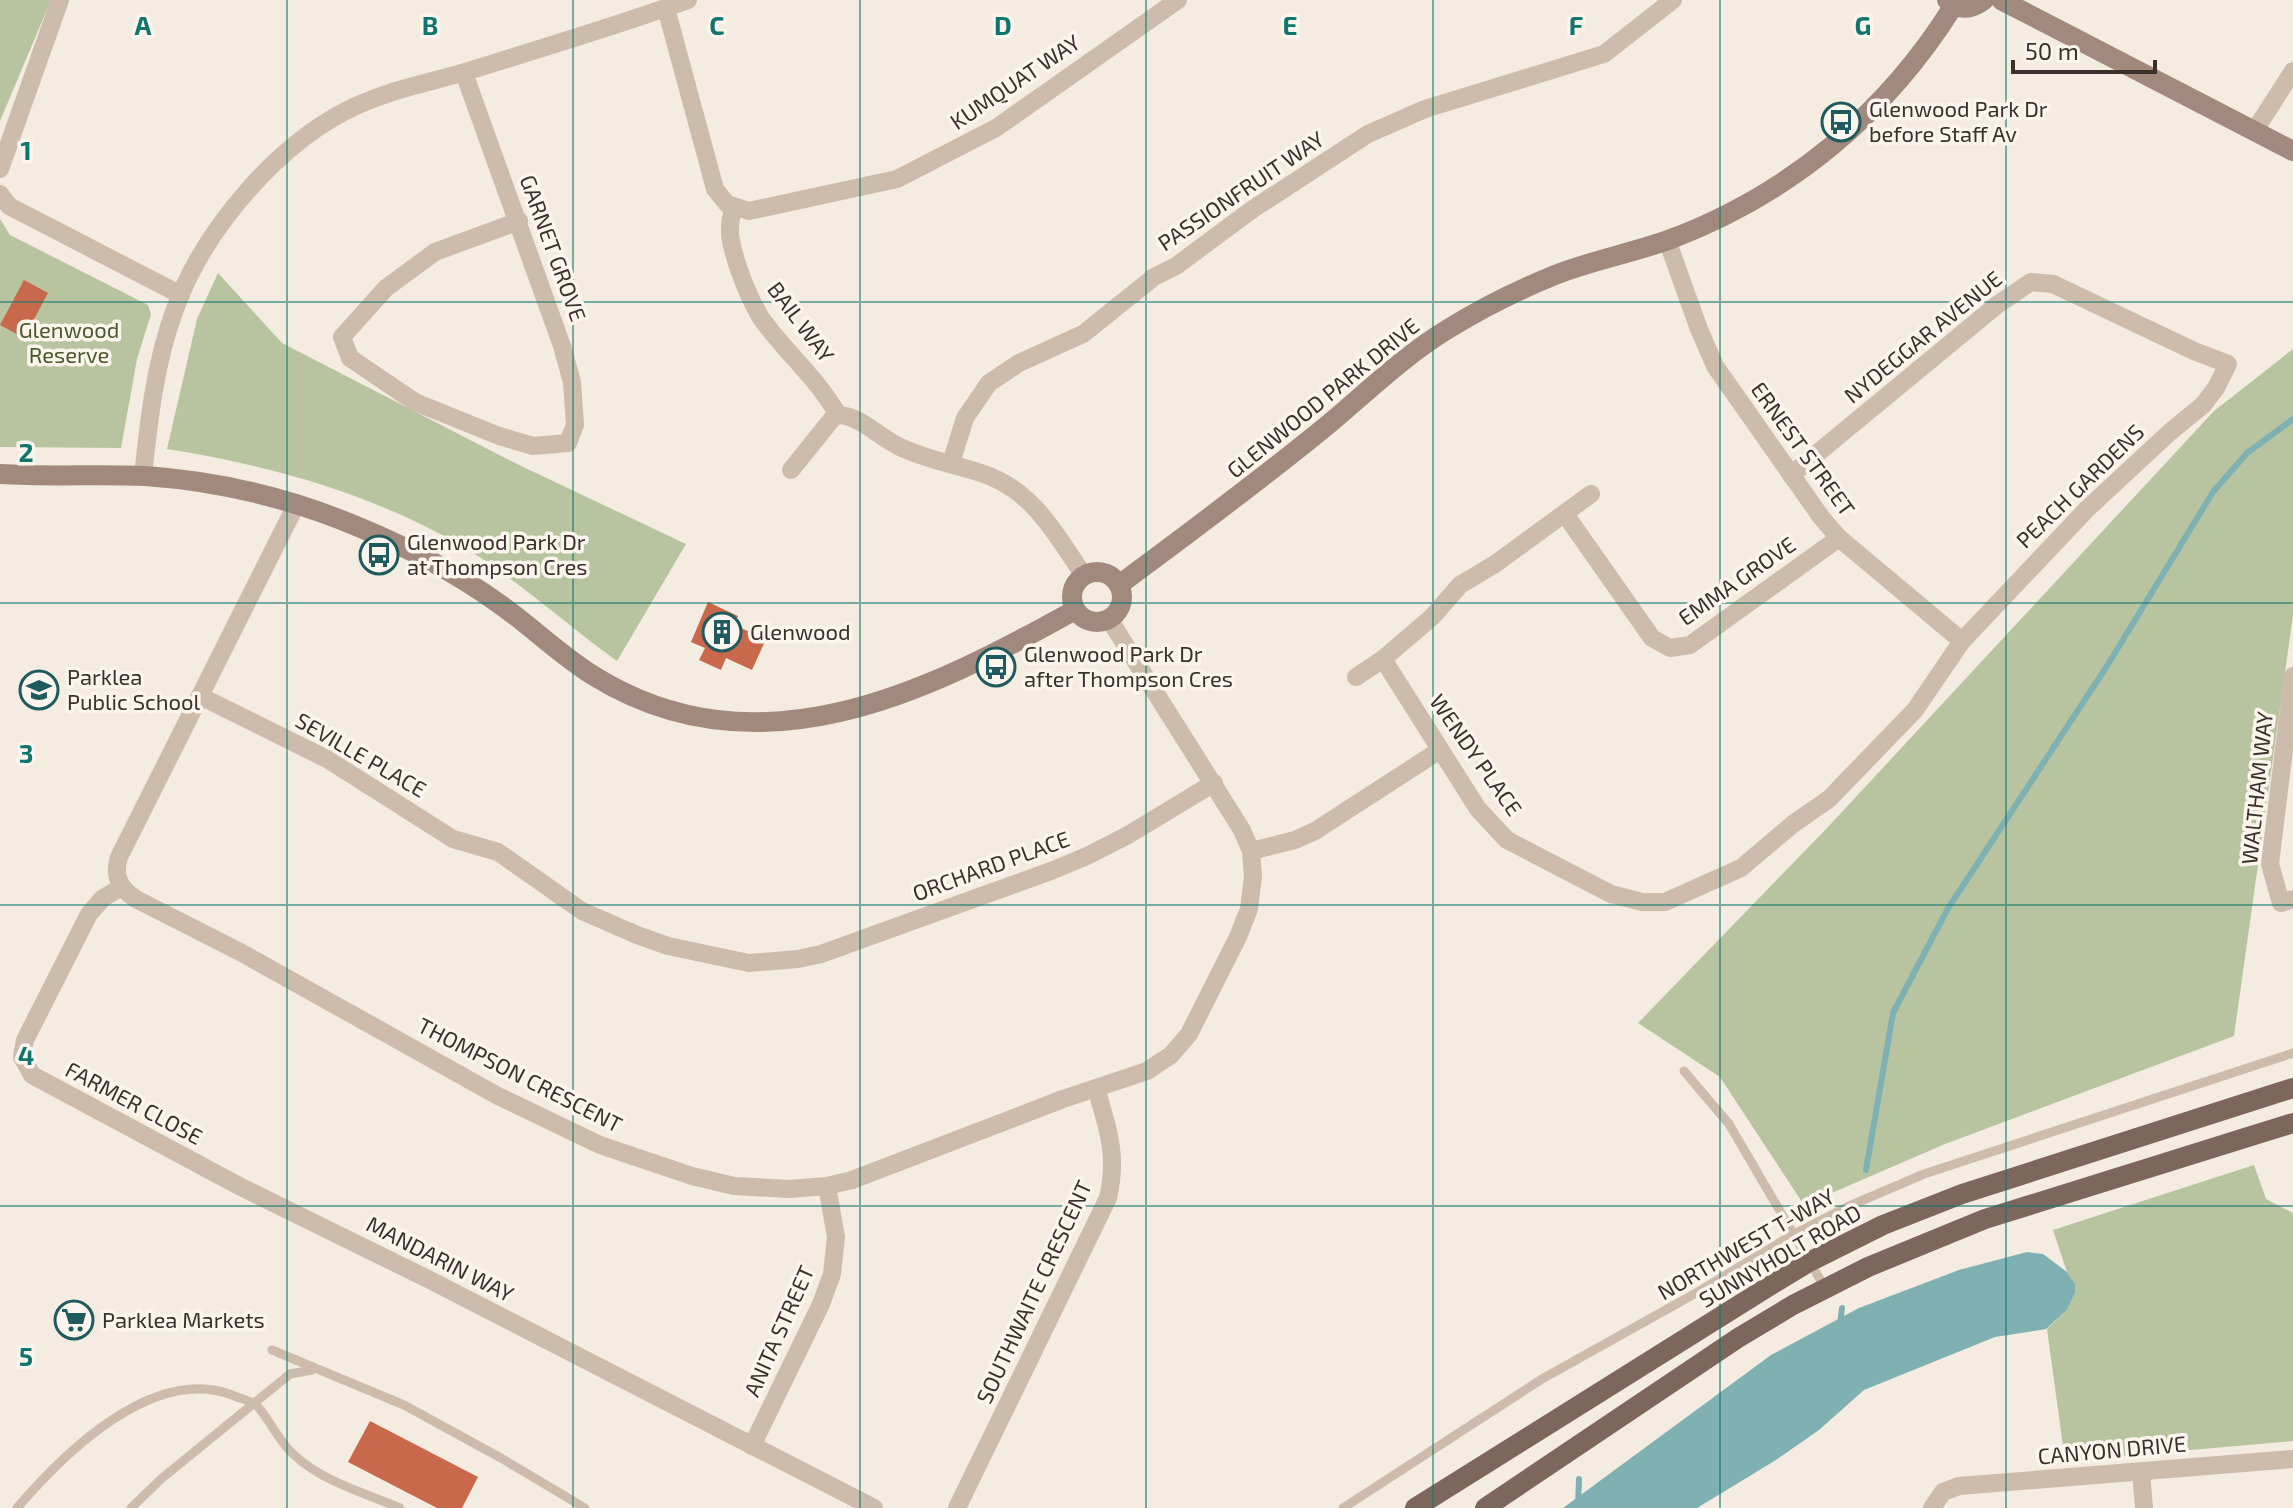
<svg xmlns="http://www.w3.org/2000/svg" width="2293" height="1508" viewBox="0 0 2293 1508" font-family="'Exo 2',sans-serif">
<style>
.green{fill:#b8c4a0}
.water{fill:#7fb0b2}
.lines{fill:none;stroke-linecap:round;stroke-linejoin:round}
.stream{stroke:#7fb0b2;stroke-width:6}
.building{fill:#c8694b}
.lane{stroke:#cdbbac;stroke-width:9}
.street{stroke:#cdbbac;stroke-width:18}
.secondary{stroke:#a18a7d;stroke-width:20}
.primary{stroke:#7d675c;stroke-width:20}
.grid{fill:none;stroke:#0f766e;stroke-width:2;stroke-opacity:0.55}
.labels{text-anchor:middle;stroke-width:7;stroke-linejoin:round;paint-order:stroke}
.street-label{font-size:22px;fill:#3b302b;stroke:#fbf5ee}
.poi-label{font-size:22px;fill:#3b302b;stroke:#fbf5ee;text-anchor:start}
.park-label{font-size:22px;fill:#4a5a2e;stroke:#fbf5ee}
.grid-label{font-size:26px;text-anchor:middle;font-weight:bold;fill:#0f766e;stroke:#fbf5ee;stroke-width:7;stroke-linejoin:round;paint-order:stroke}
</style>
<rect width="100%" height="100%" fill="#f4ebe1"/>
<!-- green -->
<g class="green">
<polygon points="0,0 51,0 0,121"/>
<polygon points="0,219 10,235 148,305 151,314 137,359 121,448 0,447"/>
<path d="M218,273l64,70 235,121 169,80 -69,117c-53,-38 -101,-83 -157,-116 -90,-52 -191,-80 -293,-96l30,-130z"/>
<polygon points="2293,349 2293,615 2234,1036 1945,1144 1804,1205 1720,1077 1638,1023 1828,827 2214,411"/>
<polygon points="2254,1165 2266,1199 2293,1213 2293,1441 2065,1461 2047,1329 2067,1310 2075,1293 2075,1284 2067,1272 2053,1230"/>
</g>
<!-- water -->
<polygon class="water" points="2027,1252 2043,1254 2067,1272 2075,1284 2075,1293 2067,1310 2046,1329 1995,1337 1864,1390 1819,1430 1776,1460 1697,1508 1563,1508 1771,1355 1859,1308 1959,1270"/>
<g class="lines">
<!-- stream -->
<g class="stream">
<polyline points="1866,1170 1893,1013 1947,910 2107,666 2213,492 2247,453 2293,419"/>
<polyline points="1840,1324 1842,1308"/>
<polyline points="1578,1508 1579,1479"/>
</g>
</g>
<!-- building -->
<g class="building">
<polygon points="24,280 48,293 24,338 0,325"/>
<polygon points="708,602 738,616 734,625 766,639 752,670 726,658 721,670 699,660 705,648 691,642"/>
<polygon points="370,1421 478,1477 462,1508 437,1508 348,1462"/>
</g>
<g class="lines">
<!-- lane -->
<g class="lane">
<polyline points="1684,1071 1729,1124 1825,1288"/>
<polyline points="272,1350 404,1405 501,1458 585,1508"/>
<path d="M17,1508c47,-55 136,-143 215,-113 6,3 17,5 23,9 10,8 23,36 37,49 30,29 71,39 108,55"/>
<polyline points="131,1508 161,1479 290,1374 312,1370"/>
<polyline points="1343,1508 1542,1379 1696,1293 1792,1235 1847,1207 1924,1174 2293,1053"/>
</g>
<!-- street -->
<g class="street">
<polyline points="666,8 715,189 727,204 749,211 897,179 996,128 1178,0"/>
<polyline points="464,73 562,346 572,382 575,425 568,443 533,446 499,436 415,402 350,358 342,337 386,288 435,252 519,221"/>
<polyline points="2255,130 2293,71"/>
<polyline points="0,169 60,0"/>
<polyline points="0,194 9,206 181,295"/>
<path d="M734,207c-8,23 -3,37 4,60 6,17 13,35 23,51 24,34 57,61 77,97"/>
<polyline points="1667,240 1699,329 1715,366 1821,517 1839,538 1962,641"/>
<polyline points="951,463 965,418 989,383 1019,363 1083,334 1154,277 1176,266 1253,209 1368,134 1425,109 1604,54 1673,0"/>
<path d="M791,470l41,-51 6,-4c21,0 41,22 60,31 26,13 55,18 83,27 51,16 75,61 103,103"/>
<path d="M143,476c6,-57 12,-113 32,-167 29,-80 105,-169 183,-204 38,-17 71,-22 110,-34 74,-23 148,-45 220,-71"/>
<path d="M296,505l-177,352c-6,19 1,32 17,42l106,54 256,143 102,49 92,31 42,10 55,3 38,-3 25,-6 211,-81 84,-28 24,-16 18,-21 49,-97 11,-28 4,-32 -2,-26 -9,-21 -133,-211"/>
<polyline points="1565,514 1652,638 1670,648 1690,645 1839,538"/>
<polyline points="1383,659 1432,617 1460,585 1495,564 1591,494"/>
<polyline points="2293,676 2270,864 2281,903 2293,899"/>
<polyline points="1356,677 1383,659 1478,809 1507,840 1611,894 1642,902 1665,902 1741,868 1793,824 1829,799 1915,710 1962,641 2087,509 2170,432 2203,405 2216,388 2228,364 2194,351 2053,284 2031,282 1997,305 1791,475"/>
<polyline points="200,696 327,759 453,839 498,852 582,911 637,935 668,946 749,963 798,959 821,954 1051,871 1087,856 1128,835 1214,783"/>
<polyline points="1251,851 1295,840 1315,831 1440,750"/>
<polyline points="122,887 103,898 89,914 25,1040 22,1057 32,1075 241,1187 430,1280 874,1508"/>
<polyline points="752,1446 821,1304 832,1274 836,1237 827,1186"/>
<polyline points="2141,1472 2144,1508"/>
<path d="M957,1508l151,-310c10,-43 0,-69 -12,-110"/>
<polyline points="1932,1508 1943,1492 1959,1486 2293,1459"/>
</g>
<!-- secondary -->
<g class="secondary">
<path d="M1947,0c12,10 24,10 37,0"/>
<polyline points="2001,0 2293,151"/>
<path d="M0,474c48,3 97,0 145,2 73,5 148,23 216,52 48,20 95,45 137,75 33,23 62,52 96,73 163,101 332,17 481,-66"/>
<circle cx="1097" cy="597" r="25"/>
<path d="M1119,585c71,-53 142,-105 211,-162 38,-32 75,-68 118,-94 34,-21 70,-39 107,-54 38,-15 78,-22 116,-36 119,-45 216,-126 283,-234"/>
</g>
<!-- primary -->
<g class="primary">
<polyline points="1415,1508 1763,1290 1809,1262 1883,1225 1962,1194 2293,1088"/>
<polyline points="1485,1508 1738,1338 1793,1305 1868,1267 1985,1219 2293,1123"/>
</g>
</g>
<!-- grid -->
<path class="grid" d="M287,0v1508M573,0v1508M860,0v1508M1146,0v1508M1433,0v1508M1720,0v1508M2006,0v1508M0,302h2293M0,603h2293M0,905h2293M0,1206h2293"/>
<!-- icons -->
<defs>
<g id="bus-ring" transform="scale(2)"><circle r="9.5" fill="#fbf5ee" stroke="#1f5a5e" stroke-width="1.5"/><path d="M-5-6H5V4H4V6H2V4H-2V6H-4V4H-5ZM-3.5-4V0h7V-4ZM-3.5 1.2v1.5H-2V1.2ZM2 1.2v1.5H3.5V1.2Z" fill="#1f5a5e"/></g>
<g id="building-ring" transform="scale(2)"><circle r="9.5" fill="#fbf5ee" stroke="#1f5a5e" stroke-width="1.5"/><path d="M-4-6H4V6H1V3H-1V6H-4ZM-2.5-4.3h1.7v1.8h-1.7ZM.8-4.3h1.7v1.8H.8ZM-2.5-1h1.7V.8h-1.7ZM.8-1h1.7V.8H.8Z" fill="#1f5a5e"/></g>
<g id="school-ring" transform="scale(2)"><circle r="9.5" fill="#fbf5ee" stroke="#1f5a5e" stroke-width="1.5"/><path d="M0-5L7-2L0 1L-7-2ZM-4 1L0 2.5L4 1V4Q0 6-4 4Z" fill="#1f5a5e"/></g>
<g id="supermarket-ring" transform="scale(2)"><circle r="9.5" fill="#fbf5ee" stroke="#1f5a5e" stroke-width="1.5"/><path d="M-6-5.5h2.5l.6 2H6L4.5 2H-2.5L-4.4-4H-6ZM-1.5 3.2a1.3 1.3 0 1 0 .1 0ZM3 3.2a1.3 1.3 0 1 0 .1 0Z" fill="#1f5a5e"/></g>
</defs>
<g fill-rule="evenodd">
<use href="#bus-ring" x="1841" y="122"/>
<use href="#bus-ring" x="379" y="555"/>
<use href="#building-ring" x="722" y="632"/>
<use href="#bus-ring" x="996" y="667"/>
<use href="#school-ring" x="39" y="690"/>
<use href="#supermarket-ring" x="74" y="1320"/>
</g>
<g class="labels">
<!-- street labels -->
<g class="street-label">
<text transform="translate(1015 82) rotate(-34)" y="8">KUMQUAT WAY</text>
<text transform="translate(1241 191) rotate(-34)" y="8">PASSIONFRUIT WAY</text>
<text transform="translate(553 248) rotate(70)" y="8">GARNET GROVE</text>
<text transform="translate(801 322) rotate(53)" y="8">BAIL WAY</text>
<text transform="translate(1923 337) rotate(-39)" y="8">NYDEGGAR AVENUE</text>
<text transform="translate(1323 398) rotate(-39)" y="8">GLENWOOD PARK DRIVE</text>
<text transform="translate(1803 449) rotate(54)" y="8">ERNEST STREET</text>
<text transform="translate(2080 486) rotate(-44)" y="8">PEACH GARDENS</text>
<text transform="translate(1737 581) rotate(-35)" y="8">EMMA GROVE</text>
<text transform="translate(361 755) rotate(30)" y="8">SEVILLE PLACE</text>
<text transform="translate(1476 755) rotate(55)" y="8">WENDY PLACE</text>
<text transform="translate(2257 788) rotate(-84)" y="8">WALTHAM WAY</text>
<text transform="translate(991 866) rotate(-20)" y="8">ORCHARD PLACE</text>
<text transform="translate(520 1075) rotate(27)" y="8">THOMPSON CRESCENT</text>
<text transform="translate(134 1103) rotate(28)" y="8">FARMER CLOSE</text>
<text transform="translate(1746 1244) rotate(-30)" y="8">NORTHWEST T-WAY</text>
<text transform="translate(1780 1256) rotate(-30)" y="8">SUNNYHOLT ROAD</text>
<text transform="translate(440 1259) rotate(27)" y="8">MANDARIN WAY</text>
<text transform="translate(1034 1292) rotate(-65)" y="8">SOUTHWAITE CRESCENT</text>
<text transform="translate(779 1331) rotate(-66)" y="8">ANITA STREET</text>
<text transform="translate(2112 1450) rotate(-5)" y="8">CANYON DRIVE</text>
</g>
<!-- poi labels -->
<g class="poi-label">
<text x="1869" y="117">Glenwood Park Dr<tspan x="1869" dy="25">before Staff Av</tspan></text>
<text x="407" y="550">Glenwood Park Dr<tspan x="407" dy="25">at Thompson Cres</tspan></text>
<text x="750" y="640">Glenwood</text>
<text x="1024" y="662">Glenwood Park Dr<tspan x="1024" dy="25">after Thompson Cres</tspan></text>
<text x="67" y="685">Parklea<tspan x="67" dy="25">Public School</tspan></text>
<text x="102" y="1328">Parklea Markets</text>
</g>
<!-- park labels -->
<g class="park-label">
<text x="69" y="338">Glenwood<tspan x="69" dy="25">Reserve</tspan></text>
</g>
</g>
<g class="grid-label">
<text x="143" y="35">A</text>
<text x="430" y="35">B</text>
<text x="717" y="35">C</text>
<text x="1003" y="35">D</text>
<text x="1290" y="35">E</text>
<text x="1576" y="35">F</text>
<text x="1863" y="35">G</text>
<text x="26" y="160">1</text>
<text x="26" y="462">2</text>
<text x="26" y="763">3</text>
<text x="26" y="1065">4</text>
<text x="26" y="1366">5</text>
</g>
<!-- scale -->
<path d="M2013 60v12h142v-12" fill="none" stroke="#3b302b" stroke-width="4"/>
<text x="2025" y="60" font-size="24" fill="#3b302b" stroke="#fbf5ee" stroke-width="6" paint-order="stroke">50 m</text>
</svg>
